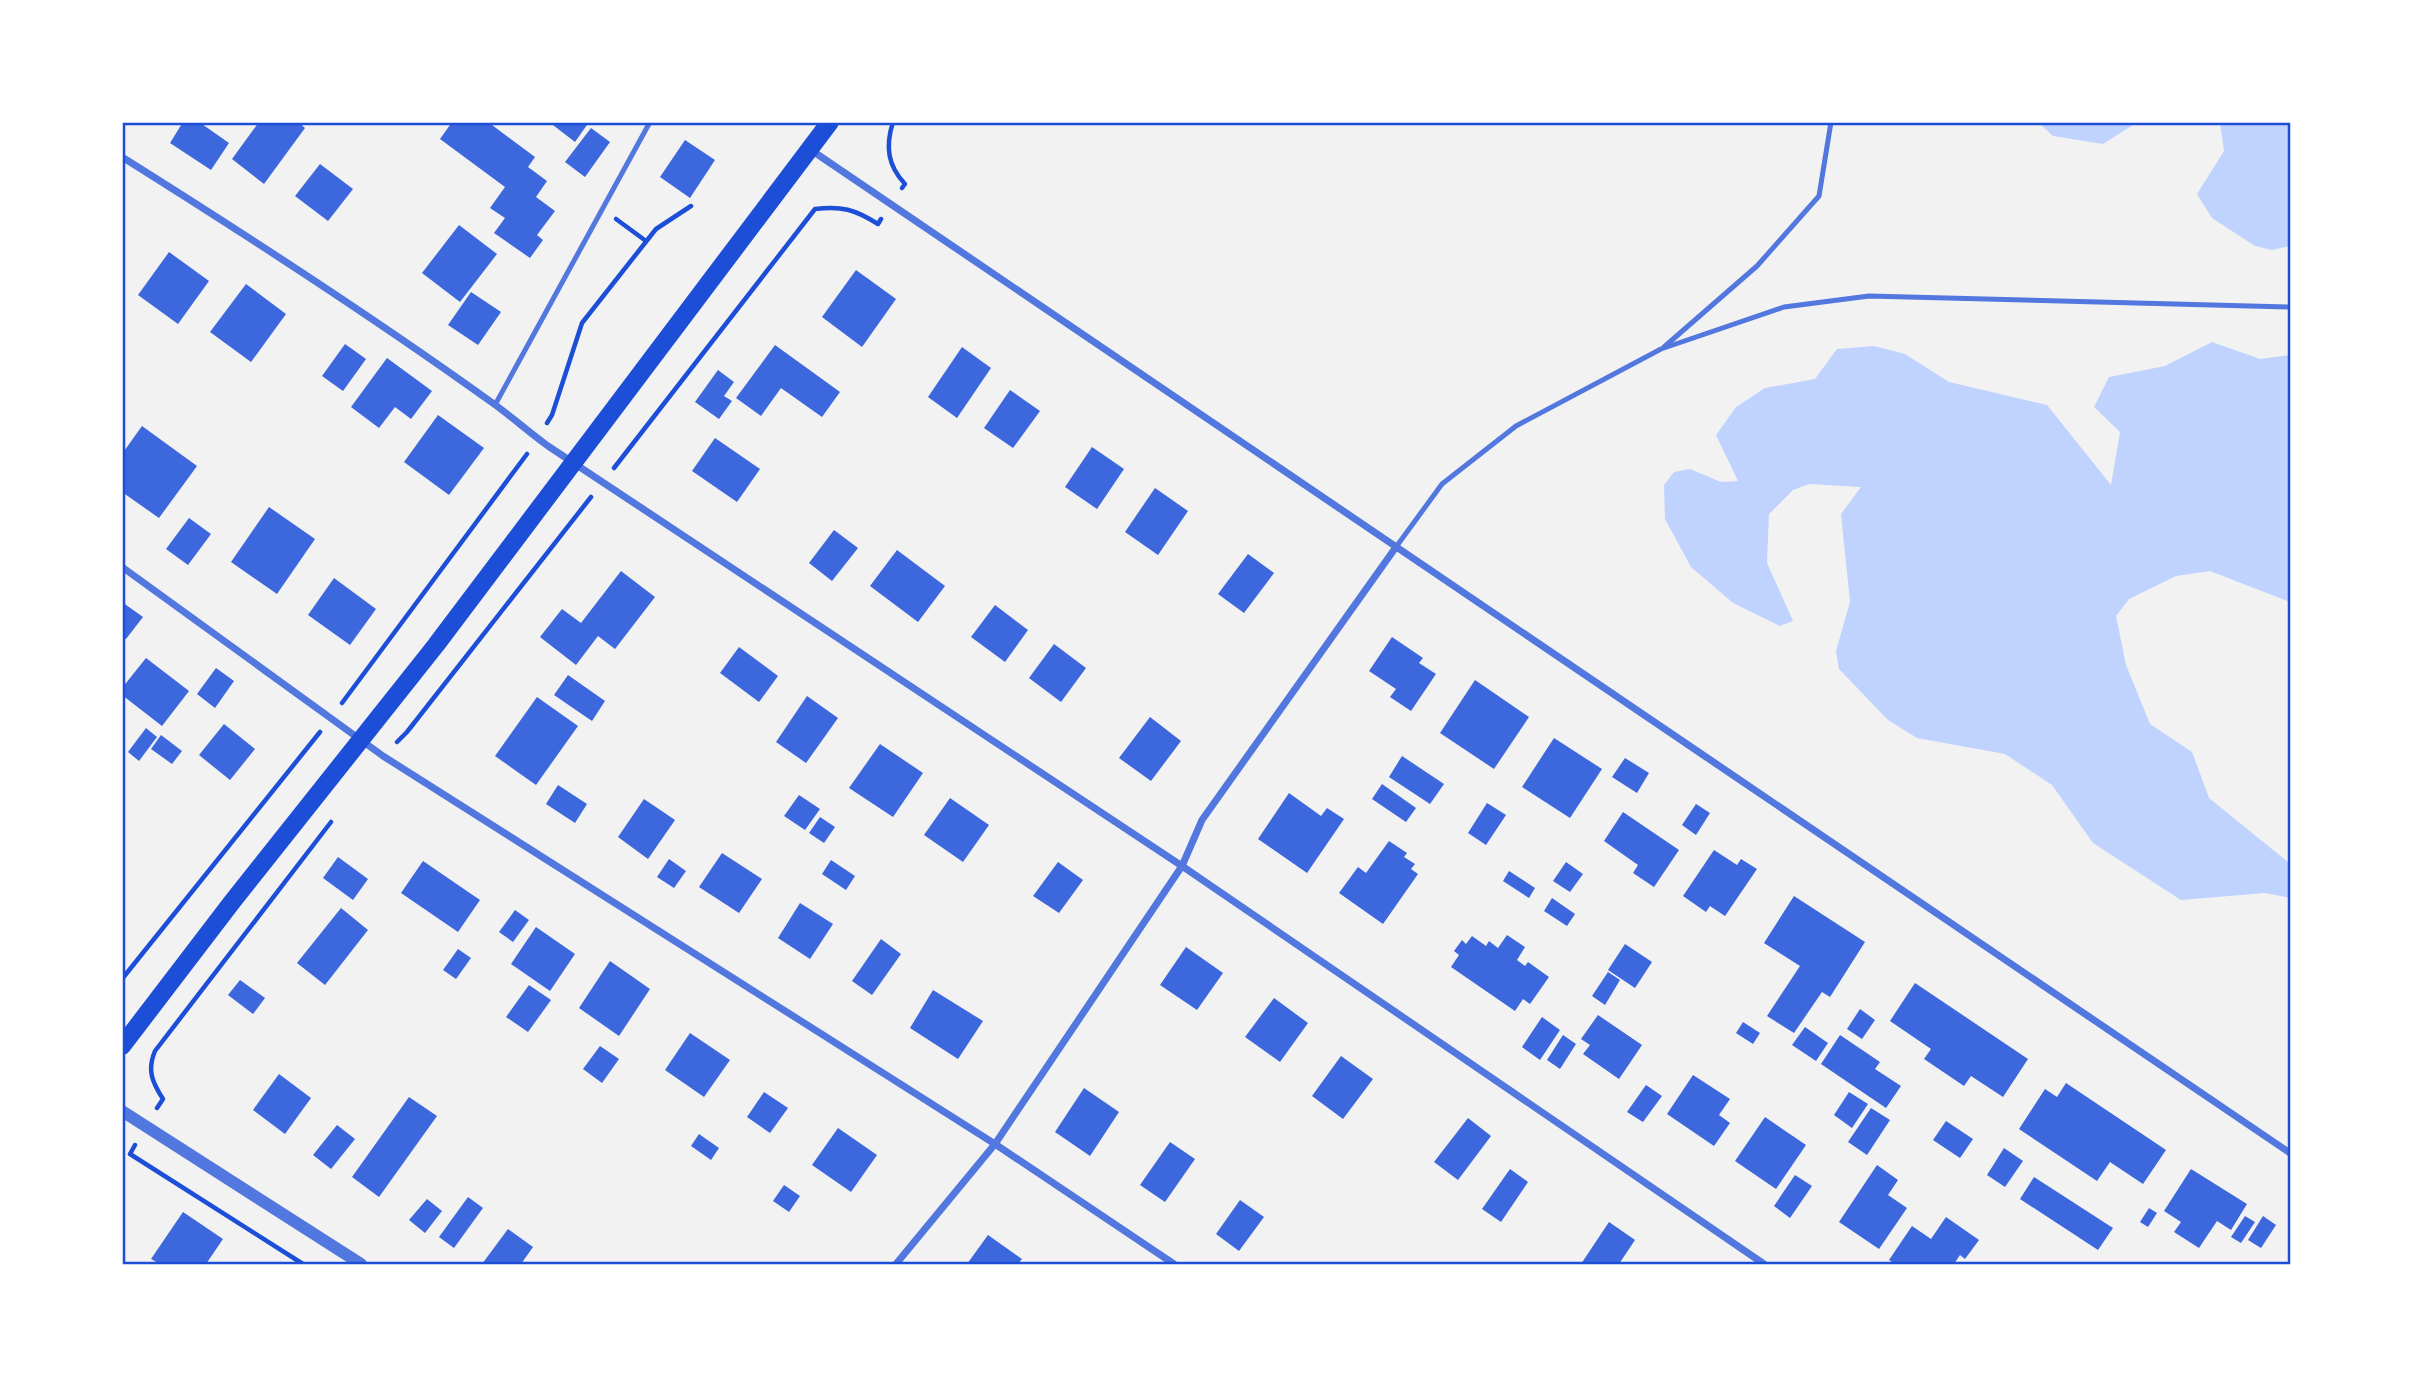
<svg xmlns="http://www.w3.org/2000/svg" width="2413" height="1387" viewBox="0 0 2413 1387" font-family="Arial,sans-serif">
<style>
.water{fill:#bfd3fe}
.building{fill:#3d67dc}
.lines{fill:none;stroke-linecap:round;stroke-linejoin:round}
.path{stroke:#1d4ed8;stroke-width:4.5}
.service{stroke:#5277de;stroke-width:5}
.minor{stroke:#5277de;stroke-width:7}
.tertiary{stroke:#5277de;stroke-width:12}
.primary{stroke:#1d4ed8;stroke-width:18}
.neatline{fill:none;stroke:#1d4ed8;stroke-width:2.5}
</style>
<rect width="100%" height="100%" fill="#f2f2f2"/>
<!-- water -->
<g class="water">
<polygon points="2039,123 2136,123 2103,144 2053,136"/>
<polygon points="2220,123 2290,123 2290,246 2272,250 2255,246 2212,218 2197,194 2224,151"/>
<polygon points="2212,342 2260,359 2290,355 2290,602 2210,571 2176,576 2129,599 2116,616 2126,665 2150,724 2192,752 2209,798 2288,862 2290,865 2290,898 2265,893 2181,900 2093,843 2052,785 2005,754 1917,738 1888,720 1839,669 1836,651 1850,602 1841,514 1861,487 1809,484 1793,490 1769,514 1767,563 1793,621 1780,626 1733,603 1691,567 1665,519 1664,485 1674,472 1690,469 1721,482 1738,481 1716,435 1736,407 1765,388 1815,379 1837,349 1874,346 1905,354 1949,382 2047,405 2111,485 2120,432 2094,407 2109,377 2165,366"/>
</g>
<!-- building -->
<g class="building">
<polygon points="183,122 199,122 229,143 211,170 170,143"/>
<polygon points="259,122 298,122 305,128 264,184 232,159"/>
<polygon points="452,122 488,122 535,157 528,167 547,181 536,197 555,211 537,235 543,240 530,258 494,233 505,218 490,208 505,187 440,139"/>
<polygon points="549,122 589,122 575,142"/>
<polygon points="591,128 610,142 585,177 565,162"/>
<polygon points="685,140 715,160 690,198 660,177"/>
<polygon points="320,164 353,189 328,221 295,196"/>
<polygon points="459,225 497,254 460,302 422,273"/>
<polygon points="169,252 209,281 178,324 138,295"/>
<polygon points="856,270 896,299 862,347 822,317"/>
<polygon points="246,284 286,314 251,362 210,332"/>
<polygon points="471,292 501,312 478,345 448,325"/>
<polygon points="345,344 366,359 343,391 322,376"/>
<polygon points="775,345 840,392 822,417 781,388 761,416 736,398"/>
<polygon points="962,347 991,368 957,418 928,397"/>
<polygon points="387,358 432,391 411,419 395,407 379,428 351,407"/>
<polygon points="718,370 734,382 724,396 732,401 719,419 695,402"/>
<polygon points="1010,390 1040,411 1013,448 984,428"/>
<polygon points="438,415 484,448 449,495 404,462"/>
<polygon points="142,426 197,466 159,518 122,492 122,454"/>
<polygon points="715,438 760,469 737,502 692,471"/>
<polygon points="1092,447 1124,469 1097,509 1065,487"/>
<polygon points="1155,488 1188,511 1158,555 1125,532"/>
<polygon points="269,507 315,539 277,594 231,562"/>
<polygon points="189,518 211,534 188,565 166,549"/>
<polygon points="834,530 858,548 832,581 809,563"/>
<polygon points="897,550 945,586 918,622 870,586"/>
<polygon points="1248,554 1274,573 1244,613 1218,594"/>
<polygon points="621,571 655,597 615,649 598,636 576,665 540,637 562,609 581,623"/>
<polygon points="334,578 376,609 350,645 308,615"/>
<polygon points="122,602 143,617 126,639 122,637"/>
<polygon points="995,605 1028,630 1005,662 971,637"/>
<polygon points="1392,637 1423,658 1419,663 1436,674 1411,711 1390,697 1396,689 1369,671"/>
<polygon points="1054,644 1086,668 1061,702 1029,678"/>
<polygon points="739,647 778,676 759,702 720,673"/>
<polygon points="146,658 189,691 162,726 122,695 122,688"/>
<polygon points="216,668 234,681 215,708 197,694"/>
<polygon points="568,675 605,701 592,721 554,695"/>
<polygon points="1475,680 1529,717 1494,769 1440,733"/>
<polygon points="807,696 838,718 806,763 776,742"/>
<polygon points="537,697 578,726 536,785 495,756"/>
<polygon points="1150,717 1181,741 1151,781 1119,758"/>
<polygon points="224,724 255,749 230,780 199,755"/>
<polygon points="146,728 157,737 139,761 128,752"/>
<polygon points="161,735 182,751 172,764 151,749"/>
<polygon points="1554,738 1602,769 1570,818 1522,787"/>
<polygon points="880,744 923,773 893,817 849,788"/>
<polygon points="1402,756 1444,784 1430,804 1389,777"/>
<polygon points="1625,758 1649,773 1637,793 1612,777"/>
<polygon points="1382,784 1416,808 1406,822 1372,799"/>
<polygon points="558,785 587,804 575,823 546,804"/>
<polygon points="1289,793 1321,816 1327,808 1344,819 1307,873 1258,839"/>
<polygon points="799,795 820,809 805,830 784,816"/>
<polygon points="950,798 989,825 963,862 924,835"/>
<polygon points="644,799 675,820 648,859 618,837"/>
<polygon points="1487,803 1506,815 1486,845 1468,833"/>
<polygon points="1696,804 1710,813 1696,835 1682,825"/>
<polygon points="1623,812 1679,850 1654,887 1633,873 1638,865 1604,841"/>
<polygon points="820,817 835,827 824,843 809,833"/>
<polygon points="1389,841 1407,853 1404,857 1415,864 1411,869 1418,874 1383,924 1339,893 1358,867 1366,873"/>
<polygon points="1714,850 1737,865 1741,859 1757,869 1725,916 1710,906 1706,912 1683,896"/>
<polygon points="722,853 762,879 739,913 699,887"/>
<polygon points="338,857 368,879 353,900 323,878"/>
<polygon points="669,859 686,871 674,888 657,877"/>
<polygon points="831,860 855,876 846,890 822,874"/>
<polygon points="423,861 480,900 458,932 401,893"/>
<polygon points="1058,862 1083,880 1059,913 1033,896"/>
<polygon points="1566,862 1583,874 1570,892 1553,881"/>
<polygon points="1509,871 1535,888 1529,898 1503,881"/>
<polygon points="1794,896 1865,942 1830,997 1822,992 1794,1033 1767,1016 1800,966 1764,943"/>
<polygon points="1552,898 1575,914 1567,926 1544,911"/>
<polygon points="800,903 833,924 810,959 778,938"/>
<polygon points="341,908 368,930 325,985 297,963"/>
<polygon points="515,910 529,920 513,942 499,932"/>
<polygon points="536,927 575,954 550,991 511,964"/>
<polygon points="1507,935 1525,947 1517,960 1525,966 1528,962 1549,977 1530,1004 1523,999 1515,1011 1451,967 1459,955 1454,951 1462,940 1466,944 1472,936 1486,946 1489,941 1498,948"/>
<polygon points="881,939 901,954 872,995 852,981"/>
<polygon points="1625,944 1652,962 1635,988 1608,970"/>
<polygon points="1186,947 1223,973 1197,1010 1160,985"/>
<polygon points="458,949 471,958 456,979 443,970"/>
<polygon points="610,961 650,989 619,1036 579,1008"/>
<polygon points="1608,972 1620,980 1605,1005 1592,996"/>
<polygon points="240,980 265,998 253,1014 228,995"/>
<polygon points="1915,983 2028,1059 2003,1097 1971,1076 1964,1086 1924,1059 1931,1049 1890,1021"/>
<polygon points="529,985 551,1000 528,1032 506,1017"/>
<polygon points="933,990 983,1021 958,1059 910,1028"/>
<polygon points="1274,998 1308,1023 1280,1062 1245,1037"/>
<polygon points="1860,1009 1875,1020 1862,1039 1847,1029"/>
<polygon points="1598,1015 1642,1045 1619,1079 1583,1054 1590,1045 1581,1039"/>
<polygon points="1542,1017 1560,1030 1540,1060 1522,1047"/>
<polygon points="1743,1022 1760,1033 1753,1044 1736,1033"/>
<polygon points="1805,1027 1828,1043 1816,1061 1792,1045"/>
<polygon points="690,1033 730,1060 704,1097 665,1070"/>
<polygon points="1563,1035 1576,1044 1560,1069 1547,1060"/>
<polygon points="1840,1035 1880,1062 1875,1069 1901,1086 1886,1108 1821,1064"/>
<polygon points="600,1046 619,1059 602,1083 583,1069"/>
<polygon points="1341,1056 1373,1079 1343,1119 1312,1096"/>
<polygon points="279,1074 311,1098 285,1134 253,1110"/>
<polygon points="1693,1075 1730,1099 1719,1115 1730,1123 1714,1146 1667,1114"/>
<polygon points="2066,1083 2166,1150 2143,1184 2110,1162 2097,1181 2019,1129 2045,1089 2057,1097"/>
<polygon points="1646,1085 1662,1096 1643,1122 1627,1112"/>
<polygon points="1084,1088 1119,1112 1090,1156 1055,1132"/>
<polygon points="764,1092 788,1108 770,1133 747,1117"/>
<polygon points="1849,1092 1868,1104 1852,1128 1834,1115"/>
<polygon points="409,1097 437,1116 379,1197 352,1177"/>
<polygon points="1871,1108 1890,1120 1867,1155 1848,1142"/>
<polygon points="1765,1117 1806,1145 1776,1189 1735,1161"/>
<polygon points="1468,1118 1491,1136 1458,1180 1434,1162"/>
<polygon points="1946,1121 1973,1139 1960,1158 1933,1140"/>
<polygon points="337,1125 355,1139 331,1169 313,1155"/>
<polygon points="838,1128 877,1155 851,1192 812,1165"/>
<polygon points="699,1134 719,1148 711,1160 691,1146"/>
<polygon points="1170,1142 1195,1159 1165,1202 1140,1185"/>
<polygon points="2004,1148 2023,1161 2005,1187 1987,1175"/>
<polygon points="1877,1165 1898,1180 1888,1195 1907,1208 1879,1249 1839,1222"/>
<polygon points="1510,1169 1528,1182 1501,1222 1482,1209"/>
<polygon points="2191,1169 2247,1204 2231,1230 2217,1221 2199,1248 2174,1232 2181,1222 2164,1211"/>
<polygon points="1795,1175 1812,1186 1790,1218 1774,1206"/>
<polygon points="2034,1177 2113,1228 2098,1250 2020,1199"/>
<polygon points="784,1185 800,1196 789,1212 773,1201"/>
<polygon points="468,1197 483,1208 454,1248 439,1237"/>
<polygon points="427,1199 442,1211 425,1233 409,1220"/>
<polygon points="1240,1200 1264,1217 1239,1251 1216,1234"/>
<polygon points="2149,1208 2157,1213 2148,1227 2140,1222"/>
<polygon points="183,1212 223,1239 206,1264 160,1264 151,1259"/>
<polygon points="2245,1216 2255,1222 2241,1243 2231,1237"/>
<polygon points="2263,1216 2276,1225 2261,1248 2248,1240"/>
<polygon points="1946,1217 1979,1240 1965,1259 1960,1255 1954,1264 1895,1264 1889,1260 1912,1226 1931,1239"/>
<polygon points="1609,1222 1635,1240 1619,1264 1581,1264"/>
<polygon points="508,1229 533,1247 521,1264 482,1264"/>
<polygon points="988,1235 1022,1259 1018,1264 967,1264"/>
</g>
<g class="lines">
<!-- path -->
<g class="path">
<path d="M893,122c-8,25 -5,44 12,62l-3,4"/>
<polyline points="616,219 646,241"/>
<polyline points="547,423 552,415 582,323 656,229 691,206"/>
<path d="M614,468l201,-259c27,-3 39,0 63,15l3,-5"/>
<polyline points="342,703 527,454"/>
<polyline points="397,742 407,732 591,497"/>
<polyline points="122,979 320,732"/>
<path d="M157,1108l6,-9c-11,-17 -16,-29 -8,-48l176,-229"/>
<polyline points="135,1145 130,1154 303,1264"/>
</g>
<!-- service -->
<g class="service">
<polyline points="1664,347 1757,266 1819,196 1831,122"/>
<polyline points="495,405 650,122"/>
<polyline points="1396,547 1442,484 1516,426 1661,349 1784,307 1869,296 2290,307"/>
</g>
<!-- minor -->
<g class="minor">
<polyline points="811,150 2290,1153"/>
<path d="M122,157c126,79 251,160 372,247 18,13 36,29 54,42l634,420 582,398"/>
<polyline points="122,567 383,756 995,1144 1174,1264"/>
<polyline points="896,1264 995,1144 1182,866 1202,820 1396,547"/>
</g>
<!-- tertiary -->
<polyline class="tertiary" points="122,1111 361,1264"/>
<!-- primary -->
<polyline class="primary" points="122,1046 232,902 436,645 830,122"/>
</g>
<!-- border -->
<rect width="2413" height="1387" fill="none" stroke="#ffffff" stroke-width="248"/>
<rect x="124" y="124" width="2165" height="1139" class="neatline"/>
</svg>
